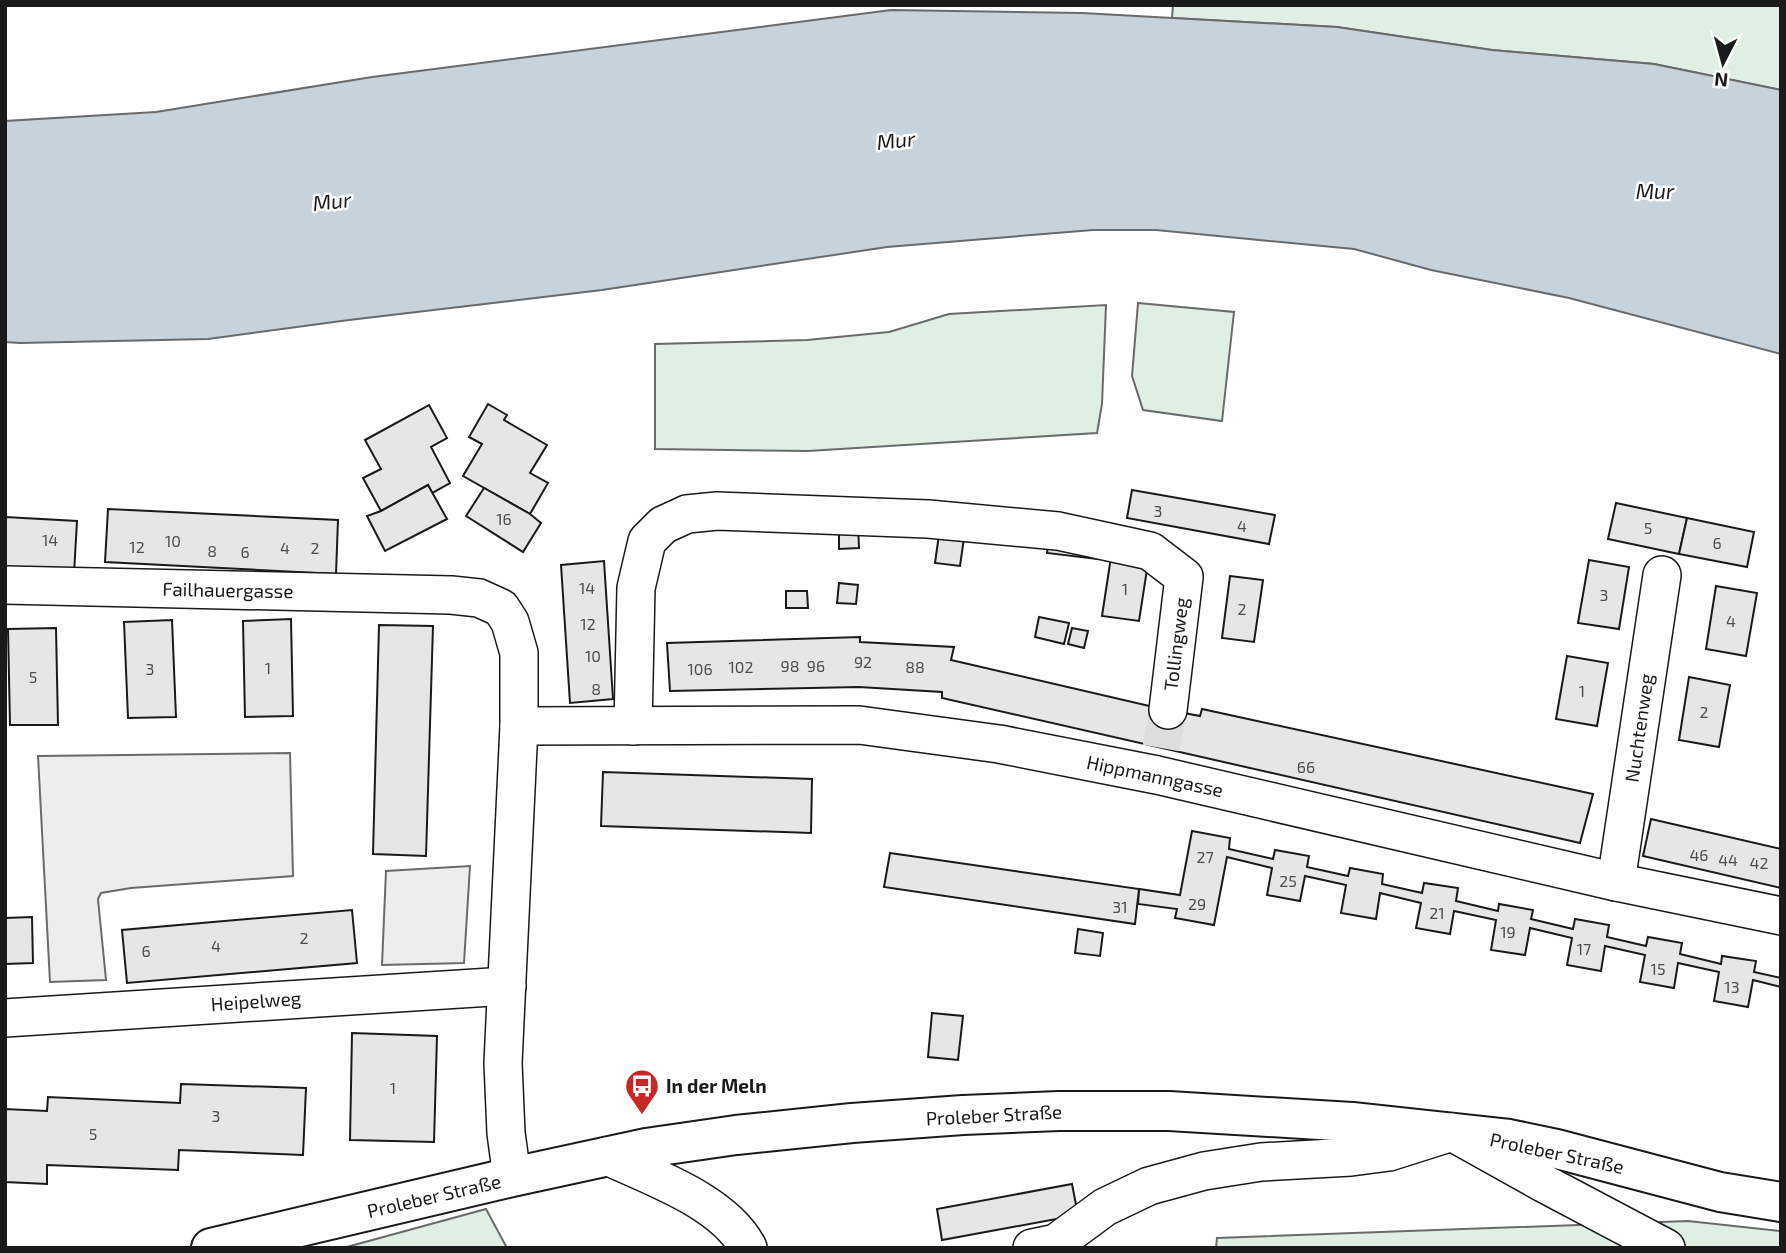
<svg xmlns="http://www.w3.org/2000/svg" width="1786" height="1253" viewBox="0 0 1786 1253" font-family="'Exo 2',sans-serif">
<style>
.green{fill:#e0efe3;stroke:#6a6a6a;stroke-width:2}
.parking{fill:#ededed;stroke:#6a6a6a;stroke-width:2}
.water{fill:#c6d2dc;stroke:#6a6a6a;stroke-width:2}
.building{fill:#e6e6e6;stroke:#1a1a1a;stroke-width:2}
.lines{fill:none;stroke-linecap:round;stroke-linejoin:round}
.minor-tunnel{stroke:#ddd;stroke-width:37;stroke-dasharray:37 18;stroke-linecap:butt}
.minor-casing{stroke:#1a1a1a;stroke-width:40}
.major-casing{stroke:#1a1a1a;stroke-width:42}
.minor{stroke:#fff;stroke-width:37}
.major{stroke:#fff;stroke-width:38}
.labels{text-anchor:middle;stroke-width:5;stroke-linejoin:round;paint-order:stroke}
.number-label{font-size:16px;fill:#4d4d4d}
.street-label{font-size:19px;fill:#1a1a1a;stroke:#fff}
.poi-label{font-size:19px;font-weight:bold;fill:#1a1a1a;stroke:#fff;text-anchor:start}
.water-label{font-size:21px;font-style:italic;fill:#1a1a1a;stroke:#fff}
</style>
<rect width="100%" height="100%" fill="#fff"/>
<!-- green -->
<g class="green">
<polygon points="1173,5 1781,5 1781,90 1654,64 1492,50 1337,27 1172,18"/>
<polygon points="1138,303 1234,312 1222,421 1143,410 1132,376"/>
<polygon points="1106,305 1102,404 1097,433 808,451 655,449 655,344 807,340 889,332 949,314"/>
<polygon points="486,1209 507,1248 343,1248"/>
<polygon points="1688,1221 1781,1231 1781,1248 1216,1248 1217,1238"/>
</g>
<!-- parking -->
<g class="parking">
<polygon points="290,753 293,876 131,888 101,893 98,899 106,980 50,982 38,756"/>
<polygon points="470,866 464,963 382,965 386,871"/>
</g>
<!-- water -->
<polygon class="water" points="891,10 1082,13 1337,27 1492,50 1654,64 1781,90 1781,354 1569,298 1431,270 1354,249 1156,230 1093,230 887,247 602,290 349,320 208,339 20,343 5,342 5,121 156,112 372,77"/>
<!-- building -->
<g class="building">
<polygon points="488,404 507,415 504,420 547,445 530,473 548,483 530,514 463,476 482,444 469,437"/>
<polygon points="429,405 447,438 431,447 450,483 432,493 428,485 381,511 363,478 381,469 365,440"/>
<polygon points="428,485 447,519 385,551 367,516 381,511"/>
<polygon points="484,488 530,514 541,523 523,552 466,516"/>
<polygon points="1132,490 1275,515 1269,544 1127,518"/>
<polygon points="1616,503 1687,518 1679,554 1608,539"/>
<polygon points="108,509 338,520 336,574 105,562"/>
<polygon points="5,517 77,521 74,574 5,570"/>
<polygon points="1687,518 1754,532 1747,567 1679,554"/>
<polygon points="941,520 966,524 960,566 935,563"/>
<polygon points="839,523 858,523 859,548 839,549"/>
<polygon points="1049,539 1099,545 1097,559 1047,553"/>
<polygon points="1111,557 1148,563 1139,621 1102,616"/>
<polygon points="1589,560 1629,567 1619,629 1578,623"/>
<polygon points="604,561 613,699 570,703 561,565"/>
<polygon points="1230,576 1263,580 1254,642 1222,638"/>
<polygon points="839,583 858,585 856,604 837,603"/>
<polygon points="1716,586 1757,593 1746,656 1706,649"/>
<polygon points="786,591 807,591 808,608 786,608"/>
<polygon points="1039,617 1069,623 1064,644 1035,637"/>
<polygon points="291,619 293,716 245,717 243,621"/>
<polygon points="172,620 176,717 128,718 124,622"/>
<polygon points="379,625 433,626 426,856 373,854"/>
<polygon points="56,628 58,725 10,725 8,629"/>
<polygon points="1072,628 1088,631 1084,648 1068,644"/>
<polygon points="860,637 860,642 954,647 951,660 1158,708 1200,716 1202,709 1593,794 1580,843 942,698 942,692 859,687 670,691 667,643"/>
<polygon points="1567,656 1608,663 1597,726 1556,719"/>
<polygon points="1689,677 1730,685 1719,747 1679,740"/>
<polygon points="603,772 812,779 811,833 601,826"/>
<polygon points="1651,819 1781,849 1781,888 1643,856"/>
<polygon points="1192,831 1230,838 1229,849 1273,859 1275,850 1309,856 1307,867 1348,876 1350,868 1383,874 1382,884 1422,893 1424,883 1458,888 1456,901 1498,911 1499,904 1533,910 1531,919 1573,929 1575,919 1609,925 1607,937 1646,946 1648,937 1682,943 1680,954 1721,964 1722,956 1756,961 1754,972 1781,978 1781,987 1753,980 1748,1007 1714,1001 1719,972 1678,963 1674,988 1640,982 1645,955 1605,946 1601,971 1567,965 1572,938 1530,928 1525,955 1491,950 1496,920 1454,911 1450,934 1416,928 1421,903 1380,893 1376,919 1341,913 1346,885 1305,876 1300,901 1267,895 1272,868 1227,857 1214,925 1175,918 1177,909 1138,904 1139,889 1180,895"/>
<polygon points="890,853 1139,889 1135,924 884,887"/>
<polygon points="352,910 357,963 127,983 122,930"/>
<polygon points="32,917 33,963 5,964 5,918"/>
<polygon points="1078,929 1103,933 1100,956 1075,953"/>
<polygon points="932,1013 963,1016 958,1060 928,1057"/>
<polygon points="352,1033 437,1036 434,1142 350,1140"/>
<polygon points="181,1084 306,1088 303,1155 179,1150 178,1170 47,1165 47,1184 5,1182 5,1109 47,1111 48,1097 180,1103"/>
<polygon points="1072,1184 1078,1215 942,1240 937,1209"/>
</g>
<g class="lines">
<!-- minor-tunnel -->
<polyline class="minor-tunnel" points="1161,748 1168,710"/>
<!-- minor casing -->
<g class="minor-casing">
<g id="minor">
<polyline points="5,585 451,595 479,598 501,608 510,622 519,653 519,726 503,1063 506,1133 512,1177"/>
<polyline points="519,726 859,725 999,744 1157,775 1616,882 1781,916"/>
<polyline points="633,726 636,588 647,541 663,525 687,514 717,511 928,519 1058,531 1150,551 1184,577 1168,710"/>
<polyline points="1616,882 1662,575"/>
<polyline points="5,1018 507,986"/>
<path d="M607,1156c45,21 118,46 141,92"/>
<polyline points="1032,1248 1056,1243 1105,1207 1149,1186 1204,1171 1261,1162 1351,1157 1389,1152 1452,1132 1545,1184 1666,1248"/>
</g>
</g>
<!-- major casing -->
<g class="major-casing">
<polyline id="major" points="211,1248 512,1177 646,1148 736,1135 852,1123 963,1115 1059,1111 1169,1111 1352,1122 1509,1139 1557,1149 1720,1192 1781,1202"/>
</g>
<!-- minor -->
<use href="#minor" class="minor"/>
<!-- major -->
<use href="#major" class="major"/>
</g>
<!-- icons -->
<defs>
<g id="bus-pin" transform="scale(1.75)"><path d="M0 17L-7.5 6A9.5 9.5 0 1 1 7.5 6Z" fill="#c62828" stroke="#fff"/><path d="M-5-6H5V4H4V6H2V4H-2V6H-4V4H-5ZM-3.5-4V0h7V-4ZM-3.5 1.2v1.5H-2V1.2ZM2 1.2v1.5H3.5V1.2Z" fill="#fff"/></g>
</defs>
<g fill-rule="evenodd">
<use href="#bus-pin" x="642" y="1086"/>
</g>
<g class="labels">
<!-- number labels -->
<g class="number-label">
<text x="1158" y="517">3</text>
<text x="504" y="525">16</text>
<text x="1242" y="532">4</text>
<text x="1648" y="534">5</text>
<text x="50" y="546">14</text>
<text x="173" y="547">10</text>
<text x="1717" y="549">6</text>
<text x="137" y="553">12</text>
<text x="285" y="554">4</text>
<text x="315" y="554">2</text>
<text x="212" y="557">8</text>
<text x="245" y="558">6</text>
<text x="587" y="594">14</text>
<text x="1125" y="595">1</text>
<text x="1604" y="601">3</text>
<text x="1242" y="615">2</text>
<text x="1731" y="627">4</text>
<text x="588" y="630">12</text>
<text x="593" y="662">10</text>
<text x="863" y="668">92</text>
<text x="790" y="672">98</text>
<text x="816" y="672">96</text>
<text x="741" y="673">102</text>
<text x="915" y="673">88</text>
<text x="268" y="674">1</text>
<text x="150" y="675">3</text>
<text x="700" y="675">106</text>
<text x="33" y="683">5</text>
<text x="596" y="695">8</text>
<text x="1582" y="697">1</text>
<text x="1704" y="718">2</text>
<text x="1306" y="773">66</text>
<text x="1699" y="861">46</text>
<text x="1205" y="863">27</text>
<text x="1728" y="866">44</text>
<text x="1759" y="869">42</text>
<text x="1288" y="887">25</text>
<text x="1197" y="910">29</text>
<text x="1120" y="913">31</text>
<text x="1437" y="919">21</text>
<text x="1508" y="938">19</text>
<text x="304" y="944">2</text>
<text x="216" y="952">4</text>
<text x="1584" y="955">17</text>
<text x="146" y="957">6</text>
<text x="1658" y="975">15</text>
<text x="1732" y="993">13</text>
<text x="393" y="1094">1</text>
<text x="216" y="1122">3</text>
<text x="93" y="1140">5</text>
</g>
<!-- street labels -->
<g class="street-label">
<text transform="translate(228 590) rotate(1)" y="7">Failhauergasse</text>
<text transform="translate(1176 644) rotate(-83)" y="7">Tollingweg</text>
<text transform="translate(1639 728) rotate(-82)" y="7">Nuchtenweg</text>
<text transform="translate(1155 776) rotate(12)" y="7">Hippmanngasse</text>
<text transform="translate(256 1001) rotate(-4)" y="7">Heipelweg</text>
<text transform="translate(994 1115) rotate(-3)" y="7">Proleber Straße</text>
<text transform="translate(1557 1153) rotate(12)" y="7">Proleber Straße</text>
<text transform="translate(434 1196) rotate(-13)" y="7">Proleber Straße</text>
</g>
<!-- poi labels -->
<g class="poi-label">
<text x="666" y="1093">In der Meln</text>
</g>
<!-- water labels -->
<g class="water-label">
<text transform="translate(896 141) rotate(-6)" y="7">Mur</text>
<text x="1655" y="199">Mur</text>
<text transform="translate(332 202) rotate(-6)" y="7">Mur</text>
</g>
</g>
<!-- border -->
<rect width="1786" height="1253" fill="none" stroke="#1a1a1a" stroke-width="14"/>
<!-- north arrow -->
<g transform="translate(1723 63) rotate(186)" stroke="#ffffff" stroke-width="5" paint-order="stroke">
<path d="M0-5L12 26L0 18L-12 26Z" fill="#1a1a1a"/>
<text y="-10" font-size="19" font-weight="bold" text-anchor="middle" fill="#1a1a1a">N</text>
</g>
</svg>
